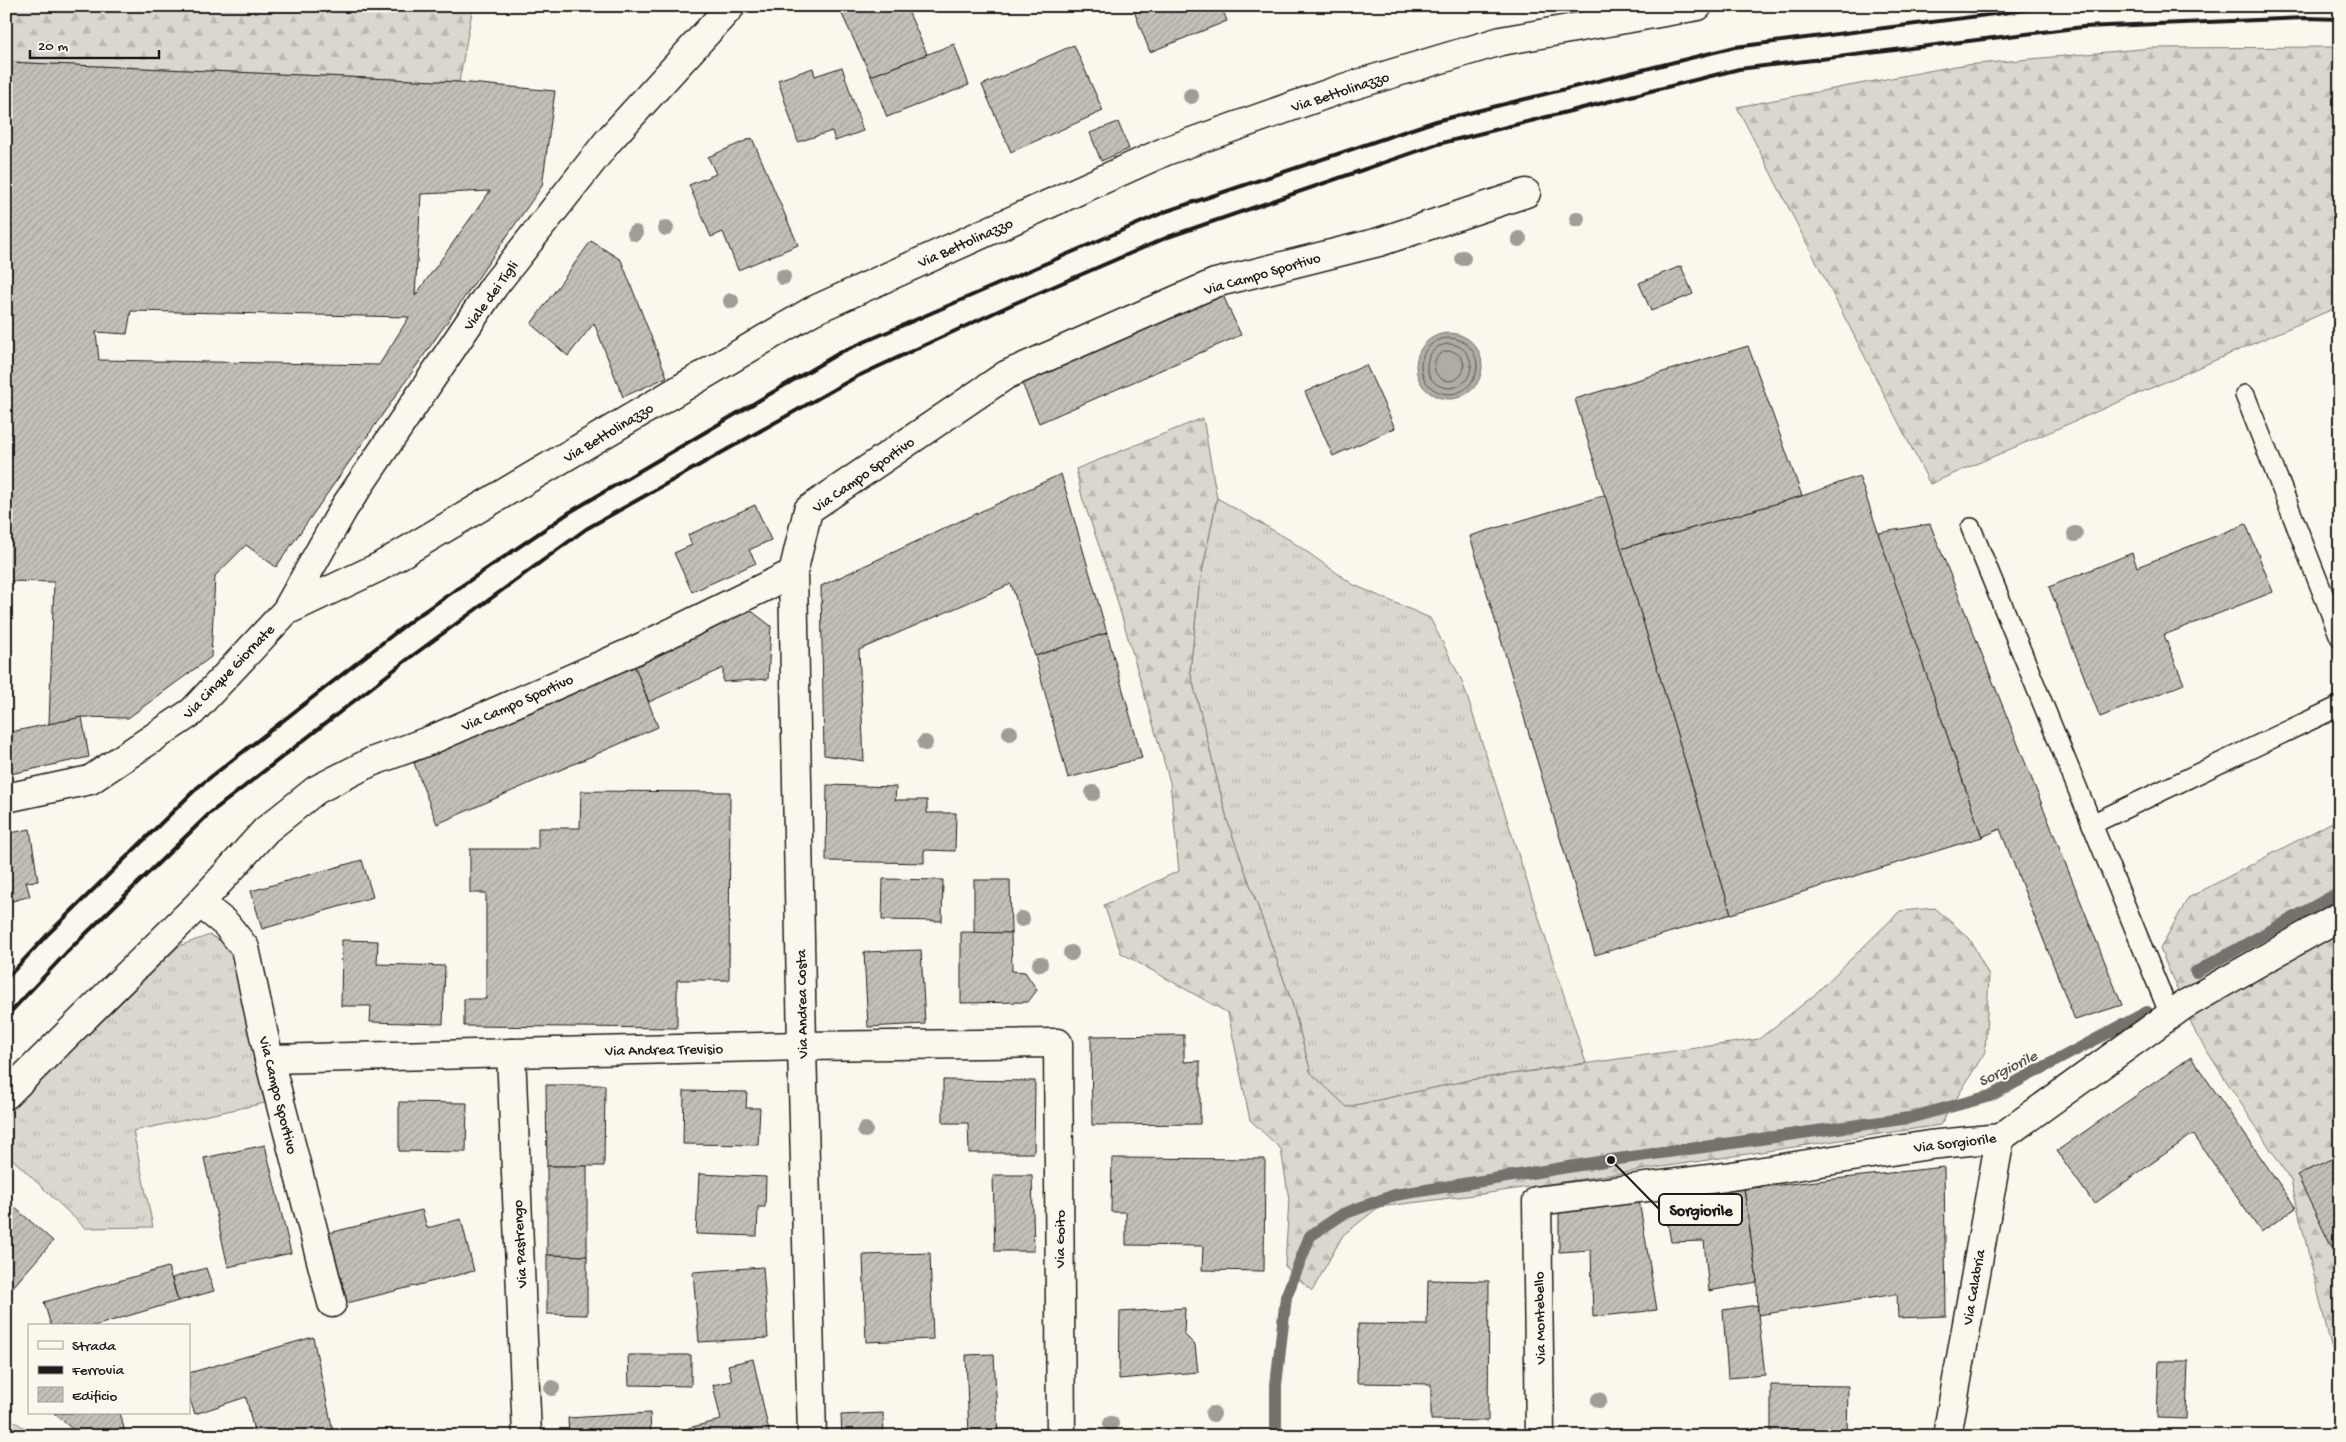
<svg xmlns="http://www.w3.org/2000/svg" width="2346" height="1442" viewBox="0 0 2346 1442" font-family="'Gochi Hand',sans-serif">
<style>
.grass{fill:url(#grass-tufts);stroke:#7b7a75}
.forest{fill:url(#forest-firs);stroke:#7b7a75}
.pitch{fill:#dad7ce;stroke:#7b7a75}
.water{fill:#afaca5;stroke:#74726e}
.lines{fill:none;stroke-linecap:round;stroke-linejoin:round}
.shore{stroke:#575653;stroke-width:1}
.stream{stroke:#74726e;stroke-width:12}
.building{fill:url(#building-hatch);stroke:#1c1c1c;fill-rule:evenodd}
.lane-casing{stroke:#1c1c1c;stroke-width:22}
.street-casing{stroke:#1c1c1c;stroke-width:31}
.lane{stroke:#fbf7ec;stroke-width:19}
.street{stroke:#fbf7ec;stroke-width:28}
.rail{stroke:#1c1c1c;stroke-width:4}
.tree{fill:#a09d97}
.labels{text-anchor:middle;stroke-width:4;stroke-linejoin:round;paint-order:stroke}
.street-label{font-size:15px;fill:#1c1c1c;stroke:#fbf7ec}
.water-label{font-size:16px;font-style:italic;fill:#575653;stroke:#fbf7ec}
.leader{fill:none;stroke:#1c1c1c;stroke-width:2}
.callout-dot{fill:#1c1c1c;stroke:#fbf7ec;stroke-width:2}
.callout{fill:#fbf7ec;stroke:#1c1c1c;stroke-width:2}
.callout-label{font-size:16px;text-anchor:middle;font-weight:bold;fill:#1c1c1c}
</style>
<defs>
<pattern id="grass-tufts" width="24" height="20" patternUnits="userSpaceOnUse" patternTransform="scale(1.25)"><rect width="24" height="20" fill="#dad7ce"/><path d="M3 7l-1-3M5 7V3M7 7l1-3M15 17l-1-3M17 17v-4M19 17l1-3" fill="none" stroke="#bab8b0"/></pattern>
<pattern id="forest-firs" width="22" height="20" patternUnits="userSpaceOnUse" patternTransform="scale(1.25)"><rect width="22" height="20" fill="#dad7ce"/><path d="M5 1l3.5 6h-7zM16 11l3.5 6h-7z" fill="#bab8b0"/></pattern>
<pattern id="building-hatch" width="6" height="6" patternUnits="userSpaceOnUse" patternTransform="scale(1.25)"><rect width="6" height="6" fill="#c3c0b8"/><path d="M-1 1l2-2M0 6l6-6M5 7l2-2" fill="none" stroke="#a7a49e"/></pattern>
</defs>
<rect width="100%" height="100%" fill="#fbf7ec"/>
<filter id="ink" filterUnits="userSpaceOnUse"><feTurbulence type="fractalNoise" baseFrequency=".02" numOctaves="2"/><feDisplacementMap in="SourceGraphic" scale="10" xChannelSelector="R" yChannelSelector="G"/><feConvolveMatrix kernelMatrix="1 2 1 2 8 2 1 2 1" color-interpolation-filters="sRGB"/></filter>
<g filter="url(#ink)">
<!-- grass -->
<g class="grass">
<polygon points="1217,498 1290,540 1354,585 1430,618 1462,681 1586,1063 1470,1080 1347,1107 1311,1073 1292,1003 1228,823 1190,671 1199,587"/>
<polygon points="210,935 230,946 265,1103 133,1131 153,1227 85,1228 6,1153 6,1116 179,946"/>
</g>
<!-- forest -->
<g class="forest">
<polygon points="6,6 473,6 459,82 6,62"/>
<polygon points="2340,47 2340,306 1930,484 1737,107 1955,66 2151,48"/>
<polygon points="1203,418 1217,498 1199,587 1190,671 1228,823 1292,1003 1311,1073 1347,1107 1470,1080 1759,1039 1812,997 1900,911 1935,908 1970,939 1989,976 1985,1052 1940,1125 1482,1194 1379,1207 1343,1235 1312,1291 1285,1266 1289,1200 1281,1149 1250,1120 1228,1013 1121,953 1104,905 1179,871 1170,782 1112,583 1082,497 1076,469"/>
<polygon points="2340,818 2340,1394 2337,1371 2291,1181 2196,1034 2160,949 2188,898"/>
</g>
<!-- pitch -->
<polygon class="pitch" points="6,1417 39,1436 6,1436"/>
<!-- water -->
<circle class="water" cx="1449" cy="366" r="33"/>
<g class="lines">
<!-- shore -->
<g class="shore">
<circle cx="1449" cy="366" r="28"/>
<circle cx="1449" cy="366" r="22"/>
<circle cx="1449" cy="366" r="15"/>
</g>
<!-- stream -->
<g class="stream">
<polyline points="2196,972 2340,892"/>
<polyline points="1276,1436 1276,1385 1286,1297 1310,1236 1343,1214 1395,1195 1611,1160 1909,1118 1990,1096 2147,1012"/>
</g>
</g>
<!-- building -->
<g class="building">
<polygon points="838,6 906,6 927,54 871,76"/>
<polygon points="1132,6 1221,6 1227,21 1150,52"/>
<polygon points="954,44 969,85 887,117 871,76"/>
<polygon points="1074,45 1103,111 1011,152 982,85"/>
<path d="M6,62l453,20 96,9 -13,95 -266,381 -30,-22 -31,31 -4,81 -83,61 -46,-1 -33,7 5,-142 -48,-1zM490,191l-75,105 6,-102zM131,311l278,6 -30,48 -280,-5 -3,-28 31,2z"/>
<polygon points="842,67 863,131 835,141 832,131 798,142 778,80 813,68 815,76"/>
<polygon points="1118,122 1129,149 1101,161 1090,133"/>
<polygon points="752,138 798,245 738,270 723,232 711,237 689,185 716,174 708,157"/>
<polygon points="591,241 621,260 667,377 623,397 594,323 568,356 531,324"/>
<polygon points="1681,266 1693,294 1651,311 1639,283"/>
<polygon points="1222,293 1241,335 1039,423 1021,381"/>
<polygon points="1748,346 1802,496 1621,549 1575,399"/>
<polygon points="1366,365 1395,428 1333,456 1305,392"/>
<polygon points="1061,474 1107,633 1035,656 1011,584 859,650 864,761 824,755 821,586"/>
<polygon points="1859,476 1982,837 1731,914 1621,549 1802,496"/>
<polygon points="1605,495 1731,914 1595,955 1470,536"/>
<polygon points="755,505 771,540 749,550 756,563 692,592 674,553 692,545 688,535"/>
<polygon points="1930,524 2122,1005 2075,1020 2000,829 1982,837 1878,533"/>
<polygon points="2246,524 2273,592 2164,635 2184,684 2100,717 2049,587 2132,553 2137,567"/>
<polygon points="745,606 771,626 768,679 723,682 723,668 649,702 633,662"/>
<polygon points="1107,633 1142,758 1068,778 1035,656"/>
<polygon points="633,662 658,727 437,824 414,763"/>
<polygon points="82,717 89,757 6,775 6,733"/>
<polygon points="827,785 896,787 895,800 927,800 927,813 956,813 955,851 924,850 924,863 826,861"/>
<polygon points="581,791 730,792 729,980 677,980 677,1028 464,1026 464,999 486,999 486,893 470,893 470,849 538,849 538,828 580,828"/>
<polygon points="30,829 38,881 26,882 30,896 6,903 6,834"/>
<polygon points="362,860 373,897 262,929 251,891"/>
<polygon points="883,879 943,880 942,921 882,920"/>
<polygon points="974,880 1010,880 1011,933 974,933"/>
<polygon points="961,932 1011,933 1012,971 1025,972 1037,990 1028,1002 961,1003"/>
<polygon points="342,940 378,941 377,964 445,966 443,1024 370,1022 371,1006 341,1006"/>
<polygon points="921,950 925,1024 868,1027 864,952"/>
<polygon points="1184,1035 1184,1062 1200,1061 1200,1124 1092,1125 1091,1036"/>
<polygon points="2191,1057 2296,1208 2261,1232 2193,1134 2094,1204 2057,1151"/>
<polygon points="943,1080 1035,1081 1034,1153 969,1153 968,1123 943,1123"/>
<polygon points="546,1085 605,1085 604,1166 547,1166"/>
<polygon points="684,1091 747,1092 746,1108 760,1108 758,1145 683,1144"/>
<polygon points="399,1102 467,1103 466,1152 399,1151"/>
<polygon points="265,1145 291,1253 228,1267 204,1158"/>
<polygon points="2340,1155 2340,1244 2332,1248 2297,1175"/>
<polygon points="1112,1158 1265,1159 1264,1271 1202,1270 1203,1246 1126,1245 1126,1212 1111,1212"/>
<polygon points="547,1166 587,1166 587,1256 547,1255"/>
<polygon points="1944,1167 1946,1316 1898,1318 1897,1294 1758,1315 1757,1282 1744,1189"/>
<polygon points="699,1174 766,1177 765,1207 758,1207 757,1236 696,1234"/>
<polygon points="993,1175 1032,1175 1034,1251 995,1251"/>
<polygon points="1744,1189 1757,1282 1709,1291 1704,1241 1671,1242 1664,1201"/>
<polygon points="6,1200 53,1241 6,1295"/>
<polygon points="1639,1200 1657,1310 1593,1317 1591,1250 1559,1252 1559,1213"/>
<polygon points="422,1210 427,1228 461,1219 474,1271 347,1303 329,1233"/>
<polygon points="930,1253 933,1339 866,1342 863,1255"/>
<polygon points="547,1255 587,1256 587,1315 547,1314"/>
<polygon points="168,1267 178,1301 94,1326 51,1326 44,1302"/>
<polygon points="763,1267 768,1338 699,1342 693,1272"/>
<polygon points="206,1268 214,1291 178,1301 172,1278"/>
<polygon points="1428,1280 1489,1281 1488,1421 1431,1420 1431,1384 1357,1383 1358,1324 1427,1325"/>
<polygon points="1757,1305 1765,1375 1728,1378 1723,1310"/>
<polygon points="1185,1308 1184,1334 1195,1345 1198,1372 1119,1379 1120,1312"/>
<polygon points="313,1337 334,1436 255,1436 246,1397 195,1414 189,1397 189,1373"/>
<polygon points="994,1354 998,1436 969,1436 966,1355"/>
<polygon points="628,1355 691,1355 691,1386 629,1385"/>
<polygon points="753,1359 770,1436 690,1436 688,1428 721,1420 713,1385 732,1381 728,1365"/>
<polygon points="2159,1361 2188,1361 2186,1419 2157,1418"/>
<polygon points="1771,1385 1848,1386 1847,1436 1771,1436"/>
<polygon points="54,1413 120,1413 126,1436 80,1436"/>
<polygon points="650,1413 651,1436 569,1436 568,1418"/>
<polygon points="883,1413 884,1436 842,1436 841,1415"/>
</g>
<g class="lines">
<!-- lane casing -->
<g class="lane-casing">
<g id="lane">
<polyline points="2245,395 2340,637"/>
<polyline points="1971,528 2170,1015"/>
<polyline points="2092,824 2340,706"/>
</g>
</g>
<!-- street casing -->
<g class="street-casing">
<g id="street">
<polyline points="286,611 379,567 812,311 1166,151 1344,88 1501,41 1698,6"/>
<polyline points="6,798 90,780 192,712 286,611 344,508 494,286 608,141 731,6"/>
<polyline points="200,903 226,924 245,948 269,1059 332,1303"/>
<polyline points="511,1053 527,1436"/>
<polyline points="269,1059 802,1046 1058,1043 1061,1436"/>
<polyline points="6,1095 200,903 266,830 316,790 371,762 431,740 636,650 793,573"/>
<polyline points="812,1436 802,1046 793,573 808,510 1006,375 1215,283 1379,242 1526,193"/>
<polyline points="1540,1436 1537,1201 1725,1177 1929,1145 2000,1138 2184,1005 2340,916"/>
<polyline points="1947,1436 2000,1138"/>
</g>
</g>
<!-- lane -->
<use href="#lane" class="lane"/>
<!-- street -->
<use href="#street" class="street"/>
<!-- rail -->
<g class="rail">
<polyline points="6,979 48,934 198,787 413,619 570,512 841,352 1167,211 1436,121 1735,47 2057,6"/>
<polyline points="6,1017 67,952 209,814 408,659 586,529 856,377 1013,304 1168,237 1438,144 1739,69 2083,27 2306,18 2340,19"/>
</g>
</g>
<!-- trees -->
<g class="tree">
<circle cx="1191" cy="96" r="8"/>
<circle cx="1577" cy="219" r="8"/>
<circle cx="666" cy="228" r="8"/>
<circle cx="635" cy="233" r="8"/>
<circle cx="1519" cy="239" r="8"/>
<circle cx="1463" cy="258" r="8"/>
<circle cx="783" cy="277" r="8"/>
<circle cx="731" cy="301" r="8"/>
<circle cx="2075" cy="534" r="8"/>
<circle cx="1010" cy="733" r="8"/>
<circle cx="925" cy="743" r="8"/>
<circle cx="1093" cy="793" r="8"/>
<circle cx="1022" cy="919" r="8"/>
<circle cx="1071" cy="953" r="8"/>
<circle cx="1040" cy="964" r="8"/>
<circle cx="865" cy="1130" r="8"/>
<circle cx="552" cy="1388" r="8"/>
<circle cx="1599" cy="1400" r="8"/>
<circle cx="1213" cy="1414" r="8"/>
<circle cx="1111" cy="1424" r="8"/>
</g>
</g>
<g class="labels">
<!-- street labels -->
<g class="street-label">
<text transform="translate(1340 91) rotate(-18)" y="5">Via Bettolinazzo</text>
<text transform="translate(965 242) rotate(-24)" y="5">Via Bettolinazzo</text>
<text transform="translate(1262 273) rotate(-16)" y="5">Via Campo Sportivo</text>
<text transform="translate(490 295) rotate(-54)" y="5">Viale dei Tigli</text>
<text transform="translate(608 432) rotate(-31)" y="5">Via Bettolinazzo</text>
<text transform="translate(863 474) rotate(-35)" y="5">Via Campo Sportivo</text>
<text transform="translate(228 671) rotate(-46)" y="5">Via Cinque Giornate</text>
<text transform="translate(517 702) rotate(-24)" y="5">Via Campo Sportivo</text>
<text transform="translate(801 1004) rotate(-91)" y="5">Via Andrea Costa</text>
<text transform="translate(664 1049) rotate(-1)" y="5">Via Andrea Trevisio</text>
<text transform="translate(279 1095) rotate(76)" y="5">Via Campo Sportivo</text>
<text transform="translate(1955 1142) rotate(-7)" y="5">Via Sorgiorile</text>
<text transform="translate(1059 1239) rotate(-90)" y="5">Via Goito</text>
<text transform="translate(519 1244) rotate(-93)" y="5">Via Pastrengo</text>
<text transform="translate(1973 1287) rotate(-80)" y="5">Via Calabria</text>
<text transform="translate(1539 1318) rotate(-91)" y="5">Via Montebello</text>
</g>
<!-- water labels -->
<g class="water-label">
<text transform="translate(2007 1067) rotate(-26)" y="6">Sorgiorile</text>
</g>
</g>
<!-- callouts -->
<path class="leader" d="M1611 1160L1659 1209"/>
<circle class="callout-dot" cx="1611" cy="1160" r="5"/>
<rect class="callout" x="1659" y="1194" width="83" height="31" rx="5"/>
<g class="callout-label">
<text x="1701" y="1215">Sorgiorile</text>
</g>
<!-- margin -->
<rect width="2346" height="1442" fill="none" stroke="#fbf7ec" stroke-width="25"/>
<rect x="12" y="12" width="2321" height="1417" fill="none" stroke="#1c1c1c" stroke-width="2" filter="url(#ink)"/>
<!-- legend -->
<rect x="28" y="1324" width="162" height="90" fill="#fbf7ec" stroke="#a29f99"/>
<rect x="38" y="1341" width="25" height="8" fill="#fbf7ec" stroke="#a29f99"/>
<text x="72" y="1350" font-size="15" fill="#1c1c1c">Strada</text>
<rect x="38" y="1366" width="25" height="8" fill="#1c1c1c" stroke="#a29f99"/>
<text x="72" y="1374" font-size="15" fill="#1c1c1c">Ferrovia</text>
<rect x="38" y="1387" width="25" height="15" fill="url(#building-hatch)" stroke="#a29f99"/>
<text x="72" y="1400" font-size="15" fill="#1c1c1c">Edificio</text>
<!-- scale -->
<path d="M30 50v8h129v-8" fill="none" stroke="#1c1c1c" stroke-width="2.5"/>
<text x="38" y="50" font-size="15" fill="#1c1c1c" stroke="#fbf7ec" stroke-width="4" paint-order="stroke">20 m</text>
</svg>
